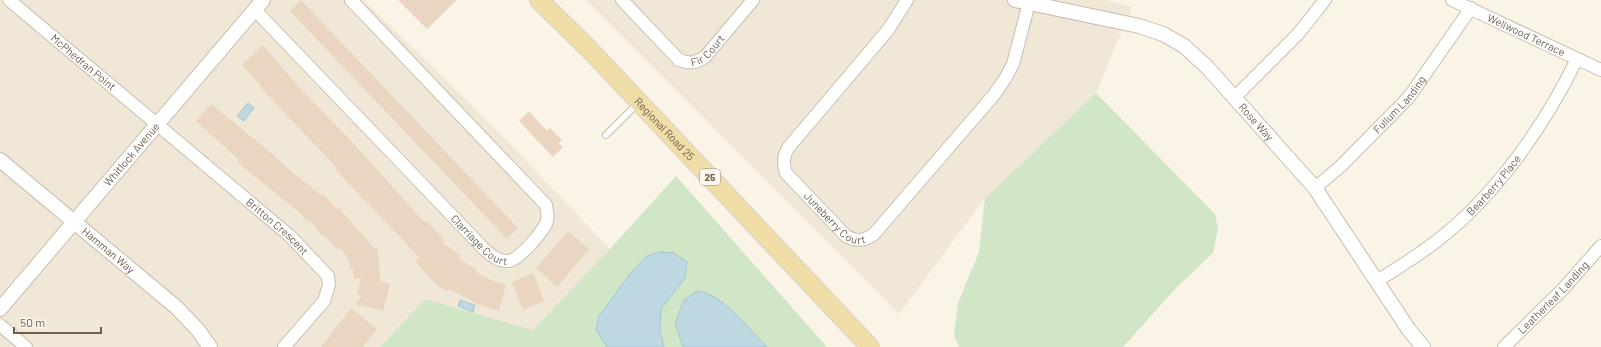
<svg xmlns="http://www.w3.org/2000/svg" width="1601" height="347" viewBox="0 0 1601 347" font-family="Barlow,sans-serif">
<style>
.residential{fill:#f1e7d6}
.green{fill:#d0e6c7}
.water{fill:#bed8e1;stroke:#a5c6d2}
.building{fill:#ead5c0}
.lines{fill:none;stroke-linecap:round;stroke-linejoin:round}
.service-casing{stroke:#cabdae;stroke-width:8}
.minor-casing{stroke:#cabdae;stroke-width:14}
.tertiary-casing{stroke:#cabdae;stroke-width:16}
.primary-casing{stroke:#d7d2cd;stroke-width:20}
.service{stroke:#fff;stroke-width:6}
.minor{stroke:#fff;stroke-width:12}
.tertiary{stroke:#fff;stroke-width:14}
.primary{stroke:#f1dda7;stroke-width:18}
.labels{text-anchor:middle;stroke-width:4;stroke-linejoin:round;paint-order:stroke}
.shield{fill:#fdf8ed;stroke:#9a8c7e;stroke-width:1}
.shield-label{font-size:10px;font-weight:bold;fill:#705e4e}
.street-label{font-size:11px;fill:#705e4e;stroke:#fdf8ed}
</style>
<rect width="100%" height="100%" fill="#faf4e7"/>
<!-- residential -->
<g class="residential">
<polygon points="0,0 364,0 498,131 610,249 533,330 425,299 380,347 0,347"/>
<polygon points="586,0 1106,0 1132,7 1096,93 985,198 899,314"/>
</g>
<!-- green -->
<g class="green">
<polygon points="1096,93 1215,214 1218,229 1213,253 1177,287 1123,347 959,347 954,335 958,303 979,252 985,198"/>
<polygon points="676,176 827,347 767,347 728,307 682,341 683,347 664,347 660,330 661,309 673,293 675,253 660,252 647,256 596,330 607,347 380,347 425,299 533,330 610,249"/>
</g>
<!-- water -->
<g class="water">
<polygon points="248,103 254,108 244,121 237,116"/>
<polygon points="660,252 674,253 687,262 685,278 661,309 660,330 664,347 607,347 596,330 599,316 630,274 647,256"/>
<path d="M697,291c25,2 53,39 70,56h-84l-8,-24 9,-23z"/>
<polygon points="460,300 475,305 473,312 458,306"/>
</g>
<!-- building -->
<g class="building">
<polygon points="301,0 518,228 507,239 290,11"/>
<polygon points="398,0 457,0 427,29"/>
<polygon points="263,45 297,85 355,145 425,223 427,221 445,241 443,243 461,256 459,259 477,270 476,272 488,279 506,285 499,311 480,305 449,289 446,292 432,280 415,261 419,258 404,241 349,184 335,169 337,168 260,87 261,86 242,65"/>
<polygon points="211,104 269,151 285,166 322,196 323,194 338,210 339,208 374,248 377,248 381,282 390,284 383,311 355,304 362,296 357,294 361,278 354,279 353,268 350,269 349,260 340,248 338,250 324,235 322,236 309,220 308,222 300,213 237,162 239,160 196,121"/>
<polygon points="529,111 547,131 550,128 562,140 559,143 563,147 553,157 519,121"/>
<polygon points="568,231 589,249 557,287 536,268"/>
<polygon points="533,273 544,301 523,310 512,282"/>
<polygon points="351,308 377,329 363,347 321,347"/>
</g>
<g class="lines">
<!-- service casing -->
<g class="service-casing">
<polyline id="service" points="606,135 638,103"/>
</g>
<!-- minor casing -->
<g class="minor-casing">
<g id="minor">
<path id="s1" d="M9,0l281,236 38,40 1,9 -5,16 -40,46"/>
<path id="s2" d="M622,0l57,60c11,4 16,3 26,-3l48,-57"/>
<path id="s3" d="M907,0l-19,30 -100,118c-5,9 -5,15 -2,25l60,63c11,6 18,5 28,-2l119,-138 12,-17 8,-15 16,-61"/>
<path id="s4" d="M1452,0l149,70"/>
<path id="s5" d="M255,10l230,240c7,6 14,12 24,11 11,-2 32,-28 37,-37 3,-6 1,-12 0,-19l-195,-205"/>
<polyline points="1234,98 1298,34 1325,0"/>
<path id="s6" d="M1315,188l26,-22 68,-69 62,-89"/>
<path id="s7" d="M1377,281c21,-13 42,-26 61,-41 58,-45 107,-115 139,-181"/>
<polyline points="0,325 26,347"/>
<path id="s8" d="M1504,347l59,-58 38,-43"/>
</g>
</g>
<!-- tertiary casing -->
<g class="tertiary-casing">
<g id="tertiary">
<path id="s9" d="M1015,0l124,26 24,8 21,12 23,21 108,121 94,142 14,17"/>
<path id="s10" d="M0,160l176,147 22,23 12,17"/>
<path id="s11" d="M0,309l263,-309"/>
</g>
</g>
<!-- primary casing -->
<g class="primary-casing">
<g id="primary">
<path id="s12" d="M539,0l50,49 281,298"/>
</g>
</g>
<!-- service -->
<use href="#service" class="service"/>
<!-- minor -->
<use href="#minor" class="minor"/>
<!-- tertiary -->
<use href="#tertiary" class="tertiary"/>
<!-- primary -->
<use href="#primary" class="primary"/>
</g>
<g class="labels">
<!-- shield labels -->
<rect class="shield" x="700" y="169" width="20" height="16" rx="3"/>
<g class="shield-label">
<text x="710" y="181">25</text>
</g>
<!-- street labels -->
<g class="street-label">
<text dy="4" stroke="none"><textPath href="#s4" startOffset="82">Wellwood Terrace</textPath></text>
<text dy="4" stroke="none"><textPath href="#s2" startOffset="116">Fir Court</textPath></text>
<text dy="4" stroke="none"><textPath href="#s1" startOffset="97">McPhedran Point</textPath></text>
<text dy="4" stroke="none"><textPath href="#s6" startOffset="119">Fullum Landing</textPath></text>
<text dy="4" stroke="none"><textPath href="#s9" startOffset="281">Rose Way</textPath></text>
<text dy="4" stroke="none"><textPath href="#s12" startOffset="180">Regional Road 25</textPath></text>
<text dy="4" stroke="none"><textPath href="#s11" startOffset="203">Whitlock Avenue</textPath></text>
<text dy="4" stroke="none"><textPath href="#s7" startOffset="152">Bearberry Place</textPath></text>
<text dy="4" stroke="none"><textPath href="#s3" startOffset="284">Juneberry Court</textPath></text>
<text dy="4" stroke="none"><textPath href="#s1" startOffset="351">Britton Crescent</textPath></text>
<text dy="4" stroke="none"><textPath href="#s5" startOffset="322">Clarriage Court</textPath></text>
<text dy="4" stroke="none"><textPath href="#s10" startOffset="141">Hamman Way</textPath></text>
<text dy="4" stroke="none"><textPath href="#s8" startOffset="70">Leatherleaf Landing</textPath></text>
</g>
</g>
<!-- scale -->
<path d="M14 327v6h87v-6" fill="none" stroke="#705e4e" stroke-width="2"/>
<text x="20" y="327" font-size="12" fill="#705e4e" stroke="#fdf8ed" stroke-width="3" paint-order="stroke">50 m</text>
</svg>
